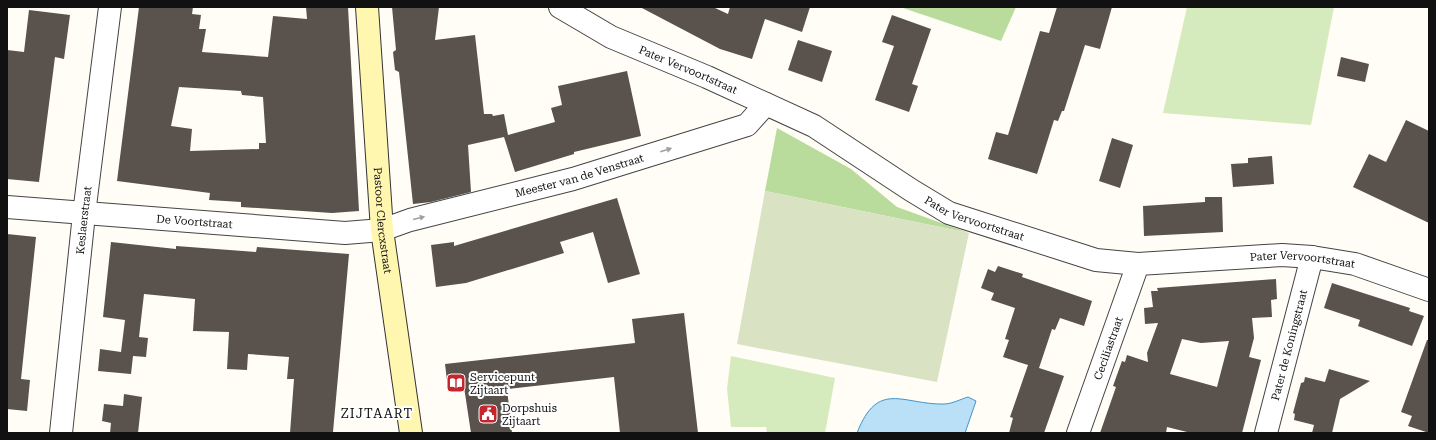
<svg xmlns="http://www.w3.org/2000/svg" width="1436" height="440" viewBox="0 0 1436 440" font-family="'Roboto Serif',serif">
<style>
.green{fill:#d5ebbd}
.forest{fill:#b9dc9c}
.cemetery{fill:#d9e3c4}
.water{fill:#b9e0f7;stroke:#3f96cf}
.building{fill:#5a524d;fill-rule:evenodd}
.lines{fill:none;stroke-linecap:round;stroke-linejoin:round}
.street-casing{stroke:#444;stroke-width:24}
.secondary-casing{stroke:#333;stroke-width:24}
.street{stroke:#fff;stroke-width:22}
.secondary{stroke:#fff6b0;stroke-width:22}
.oneway{fill:#a0a0a0}
.labels{text-anchor:middle;stroke-width:4;stroke-linejoin:round;paint-order:stroke}
.street-label{font-size:11px;fill:#111;stroke:#fff}
.poi-label{font-size:11px;fill:#111;stroke:#fff;text-anchor:start}
.quarter-label{font-size:13px;letter-spacing:1px;fill:#111;stroke:#fff}
</style>
<rect width="100%" height="100%" fill="#fffdf5"/>
<!-- green -->
<g class="green">
<polygon points="1187,7 1334,7 1311,125 1163,113"/>
<polygon points="731,356 835,378 825,433 767,433 766,427 731,427 727,389"/>
</g>
<!-- forest -->
<g class="forest">
<polygon points="900,7 1016,7 1001,41"/>
<polygon points="777,128 851,169 897,207 969,233 765,191"/>
</g>
<!-- cemetery -->
<polygon class="cemetery" points="765,191 969,233 937,382 737,344"/>
<!-- water -->
<path class="water" d="M968,397l8,4 -11,32h-108c21,-54 46,-28 87,-29 8,0 17,-5 24,-7z"/>
<!-- building -->
<g class="building">
<path d="M139,7h54l-1,7 9,1 -2,14h7l-4,23 66,5 5,-41 34,3 -1,-12h42l11,204 -27,2 -91,-6v-5l-32,-2 1,-7 -93,-12zM179,87l62,4 1,4 21,2 3,46h-7v6l-69,2 2,-22 -21,-3z"/>
<polygon points="392,7 439,7 435,40 475,35 484,114 492,114 493,116 504,114 508,135 555,122 551,108 562,105 558,86 627,71 641,136 574,152 574,154 515,172 504,137 468,145 471,192 431,202 413,204 399,72 395,70 393,52 396,50"/>
<polygon points="640,7 713,7 728,14 730,7 810,7 802,32 765,19 752,59 720,49"/>
<polygon points="1057,7 1112,7 1100,49 1085,45 1064,111 1062,111 1058,121 1054,120 1037,174 988,159 996,132 1008,135 1040,31 1049,33"/>
<polygon points="29,10 70,15 64,59 55,57 39,182 7,179 7,50 24,52"/>
<polygon points="892,15 931,29 912,84 918,86 909,112 875,100 894,46 882,42"/>
<polygon points="798,40 832,51 822,82 788,70"/>
<polygon points="1341,57 1369,64 1365,82 1337,76"/>
<polygon points="1406,120 1429,131 1429,223 1353,187 1369,154 1386,162"/>
<polygon points="1112,138 1133,145 1120,188 1099,181"/>
<polygon points="1272,156 1274,184 1233,187 1231,164 1248,163 1248,158"/>
<polygon points="1205,197 1222,197 1223,232 1144,236 1143,206 1205,202"/>
<polygon points="617,198 640,274 608,283 593,232 560,242 564,253 466,283 436,287 431,245 454,242 454,246"/>
<polygon points="7,234 36,237 21,379 30,380 27,411 7,409"/>
<polygon points="111,242 176,249 176,246 256,252 257,247 349,254 333,432 290,433 294,379 287,379 289,357 248,354 247,370 227,369 229,332 193,331 195,299 144,294 139,337 148,338 146,357 133,356 131,374 98,371 100,349 121,352 125,320 103,317"/>
<polygon points="998,266 1023,274 1022,277 1092,301 1084,326 1060,318 1055,330 1052,329 1039,368 1064,376 1044,433 1009,433 1013,418 1010,417 1028,365 1003,357 1009,340 1005,339 1015,308 991,300 994,293 981,288 988,269 995,272"/>
<path d="M1276,279l1,20 -6,1 1,17 -20,1 2,20 -5,19 12,3 -19,73h-51l-24,-6 -1,6h-66l16,-46 -3,-1 9,-25 3,1 2,-7 21,7 -1,-9 11,-30 -13,1 -1,-16 9,-1 -2,-16h7l-1,-3zM1182,339l19,4 28,-2 -12,46 -47,-13z"/>
<polygon points="1332,283 1410,308 1409,311 1424,316 1412,346 1358,326 1360,320 1324,308"/>
<polygon points="684,313 698,433 620,433 614,377 507,389 512,433 471,433 464,387 448,389 445,364 635,343 632,319"/>
<polygon points="1427,340 1429,340 1429,433 1408,426 1412,416 1401,412"/>
<polygon points="1329,369 1370,381 1340,399 1332,433 1312,433 1314,425 1294,420 1295,414 1293,413 1301,383 1304,382 1305,377 1325,382"/>
<polygon points="124,394 142,397 138,433 110,433 111,423 102,421 104,404 123,406"/>
</g>
<g class="lines">
<!-- street casing -->
<g class="street-casing">
<g id="street">
<path id="s1" d="M560,7l51,30 96,40 107,49 97,64 38,23 147,47 42,4 144,-9 30,2 43,7 74,26"/>
<path id="s2" d="M7,207l338,26 37,-3 28,-10 163,-41 174,-54 19,-21"/>
<path id="s3" d="M61,433l23,-219 26,-207"/>
<path id="s4" d="M1078,433l60,-169"/>
<path id="s5" d="M1266,433l46,-176"/>
</g>
</g>
<!-- secondary casing -->
<g class="secondary-casing">
<g id="secondary">
<path id="s6" d="M367,7l15,223 29,203"/>
</g>
</g>
<!-- street -->
<use href="#street" class="street"/>
<!-- secondary -->
<use href="#secondary" class="secondary"/>
</g>
<!-- one-way arrows -->
<defs><path id="oneway-solid" d="M-6-.8H1V-3.2L6.5 0L1 3.2V.8H-6Z"/></defs>
<g class="oneway">
<use href="#oneway-solid" transform="translate(666 150) rotate(-17)"/>
<use href="#oneway-solid" transform="translate(419 218) rotate(-14)"/>
</g>
<!-- icons -->
<defs>
<g id="library-square" transform="scale(1)"><rect x="-9" y="-9" width="18" height="18" rx="4" fill="#c4262e" stroke="#fff"/><path d="M-6-4Q-3-5.5-.7-3.5V5Q-3 3-6 4ZM6-4Q3-5.5 .7-3.5V5Q3 3 6 4Z" fill="#fff"/></g>
<g id="civic-square" transform="scale(1)"><rect x="-9" y="-9" width="18" height="18" rx="4" fill="#c4262e" stroke="#fff"/><path d="M-.6-6.5H3V-4.5H.6V-3L4-1V1h2V6H-6V1h2V-1L-.6-3ZM-1.2 2.5V6h2.4V2.5Z" fill="#fff"/></g>
</defs>
<g fill-rule="evenodd">
<use href="#library-square" x="456" y="383"/>
<use href="#civic-square" x="488" y="414"/>
</g>
<g class="labels">
<!-- street labels -->
<g class="street-label">
<text dy="4" stroke="none"><textPath href="#s1" startOffset="143">Pater Vervoortstraat</textPath></text>
<text dy="4" stroke="none"><textPath href="#s2" startOffset="581">Meester van de Venstraat</textPath></text>
<text dy="4" stroke="none"><textPath href="#s1" startOffset="467">Pater Vervoortstraat</textPath></text>
<text dy="4" stroke="none"><textPath href="#s3" startOffset="214">Keslaerstraat</textPath></text>
<text dy="4" stroke="none"><textPath href="#s2" startOffset="188">De Voortstraat</textPath></text>
<text dy="4" stroke="none"><textPath href="#s6" startOffset="214">Pastoor Clercxstraat</textPath></text>
<text dy="4" stroke="none"><textPath href="#s1" startOffset="803">Pater Vervoortstraat</textPath></text>
<text dy="4" stroke="none"><textPath href="#s5" startOffset="91">Pater de Koningstraat</textPath></text>
<text dy="4" stroke="none"><textPath href="#s4" startOffset="90">Ceciliastraat</textPath></text>
</g>
<!-- poi labels -->
<g class="poi-label">
<text x="470" y="381">Servicepunt<tspan x="470" dy="13">Zijtaart</tspan></text>
<text x="502" y="412">Dorpshuis<tspan x="502" dy="13">Zijtaart</tspan></text>
</g>
<!-- quarter labels -->
<g class="quarter-label">
<text x="377" y="418">ZIJTAART</text>
</g>
</g>
<!-- border -->
<rect width="1436" height="440" fill="none" stroke="#111111" stroke-width="16"/>
</svg>
